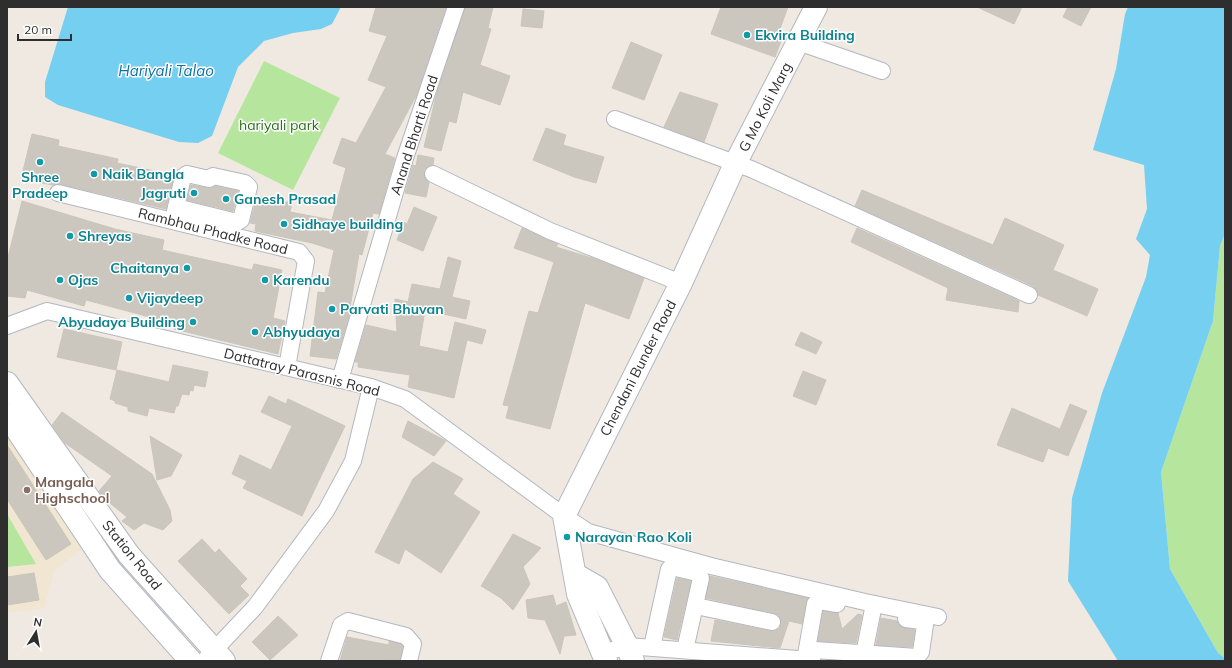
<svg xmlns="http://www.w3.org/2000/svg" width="1232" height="668" viewBox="0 0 1232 668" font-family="Mulish,sans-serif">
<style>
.education{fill:#f0e6d1}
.green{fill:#b6e59e}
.water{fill:#75cff0}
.building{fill:#cbc7bf;stroke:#cbc5ba}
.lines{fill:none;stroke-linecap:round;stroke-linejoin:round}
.minor-casing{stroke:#b4b7c1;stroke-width:18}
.secondary-casing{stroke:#b4b7c1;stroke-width:24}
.minor{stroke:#fff;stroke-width:16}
.secondary{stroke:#fff;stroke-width:22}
.culture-dot{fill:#0f9aa8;stroke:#fff;stroke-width:1.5}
.education-dot{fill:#8d6e63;stroke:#fff;stroke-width:1.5}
.labels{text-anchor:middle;stroke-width:3;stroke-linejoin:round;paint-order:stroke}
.culture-label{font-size:14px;font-weight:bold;fill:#0d838f;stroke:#fff;text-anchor:start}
.street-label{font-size:14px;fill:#2e2e2e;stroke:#fff}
.park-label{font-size:14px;fill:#2c6e1b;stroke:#fff}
.education-label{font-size:14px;font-weight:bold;fill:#785e54;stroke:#fff;text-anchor:start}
.water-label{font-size:15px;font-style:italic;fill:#0d6fa3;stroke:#fff}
</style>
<rect width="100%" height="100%" fill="#efe9e1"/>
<!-- education -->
<polygon class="education" points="7,434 87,545 54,571 44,608 7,613"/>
<!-- green -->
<g class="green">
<polygon points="264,61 340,98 293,190 218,153"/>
<polygon points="1225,233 1225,658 1218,653 1170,569 1161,472 1213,321 1220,246"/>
<polygon points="7,514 36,564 7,567"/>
</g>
<!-- water -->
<g class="water">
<polygon points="68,7 341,7 332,24 321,29 293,33 264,41 238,67 212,136 198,143 179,142 58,105 45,97 45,82"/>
<polygon points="1128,7 1225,7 1225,233 1220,246 1213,321 1161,472 1170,569 1218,653 1225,658 1225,661 1118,661 1068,581 1072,498 1102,393 1146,277 1150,255 1136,239 1147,209 1144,165 1093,150 1116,69 1125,14"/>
</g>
<!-- building -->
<g class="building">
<polygon points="376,7 446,7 416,96 385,154 395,158 379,214 373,213 362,255 359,254 348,320 336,359 310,356 318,292 325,293 334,250 312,243 255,231 256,224 250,223 257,196 292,203 290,212 332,220 346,168 333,163 342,138 356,143 386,87 368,80 387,36 369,31"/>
<polygon points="465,7 493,7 488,28 491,29 480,65 510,76 500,105 463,92 456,123 449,121 441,151 424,147 436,96"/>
<polygon points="721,7 788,7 778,34 783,36 775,57 711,34"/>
<polygon points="977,7 1022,7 1014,24"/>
<polygon points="1068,7 1091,7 1081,26 1063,17"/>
<polygon points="523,9 544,11 542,28 521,26"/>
<polygon points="631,42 662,55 644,100 612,88"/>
<polygon points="680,92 718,104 704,142 664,127"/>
<polygon points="546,128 566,135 563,145 604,157 596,183 574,177 533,160"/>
<polygon points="32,134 59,140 58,146 118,159 117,163 174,175 166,209 60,184 53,185 21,179"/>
<polygon points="418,155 434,158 433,165 428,166 424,170 425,179 429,183 426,197 405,193 413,165 416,166"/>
<polygon points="191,185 207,188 215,186 238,191 233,211 187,200"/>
<polygon points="862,190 993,245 1005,218 1064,245 1053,270 1098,289 1087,316 1038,295 1037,290 1033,286 855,206"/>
<polygon points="22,201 115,229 164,240 162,250 252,270 254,264 282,270 273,318 285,321 278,354 174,329 176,324 86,300 84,306 27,290 25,298 7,296 7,261"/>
<polygon points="414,207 437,217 423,251 397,240 404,222 407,224"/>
<polygon points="522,228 558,244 556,247 595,259 644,278 629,319 585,303 550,429 506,418 509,406 503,405 529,311 538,313 554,262 514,248"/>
<polygon points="857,228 1019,301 1018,312 946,300 948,288 851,242"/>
<polygon points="448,257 461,261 452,297 470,301 466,319 425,310 419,346 448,352 455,322 486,330 482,344 467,340 454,398 408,387 410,375 358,367 358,362 355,362 366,325 397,332 395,299 408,302 412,284 440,289"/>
<polygon points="64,329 122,342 116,370 57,357"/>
<polygon points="801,332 822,342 816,354 795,345"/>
<polygon points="173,365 208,372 205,387 194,385 193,391 190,390 189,395 182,394 178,406 176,406 174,413 149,408 147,416 128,411 128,407 115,403 115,401 110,399 117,370 169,382"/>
<polygon points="803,371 826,380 816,405 793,396"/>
<polygon points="269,396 286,404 288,399 345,426 302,516 243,488 247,481 232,474 240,455 271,470 292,426 261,412"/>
<polygon points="1070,404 1087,411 1068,456 1048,448 1043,462 997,445 1012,408 1060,429"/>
<polygon points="62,412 152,474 170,510 172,521 163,530 144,523 134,530 122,521 127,517 105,499 99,491 112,476 65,443 52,425"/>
<polygon points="408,421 446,441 434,456 402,437"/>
<polygon points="150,436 182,455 171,476 157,480"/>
<polygon points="7,445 71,544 46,560 7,499"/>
<polygon points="433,462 463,479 453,494 480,512 441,573 405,549 399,564 375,552 413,479"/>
<polygon points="513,534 541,548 523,567 530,584 513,610 501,598 481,586"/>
<polygon points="202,539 215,553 219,549 247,579 240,586 249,595 229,614 178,561"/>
<polygon points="34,573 39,600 7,605 7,577"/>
<polygon points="710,576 808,598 802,624 789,621 780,648 711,641 715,620 770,631 779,629 781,624 779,615 774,613 706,598"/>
<polygon points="677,578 691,581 677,640 664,637"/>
<polygon points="553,595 556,606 566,602 576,635 564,636 560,654 545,620 528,618 526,600"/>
<polygon points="823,611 838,613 842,629 858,614 862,615 856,643 818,641"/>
<polygon points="278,616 298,635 270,660 252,642"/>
<polygon points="881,618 897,621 901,627 915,630 912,647 876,645"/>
<polygon points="347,637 389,645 389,641 401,644 403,647 400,660 340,661"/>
</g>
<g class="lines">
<!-- minor casing -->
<g class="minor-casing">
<g id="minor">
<polyline points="798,42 882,71"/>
<polyline points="615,119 751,169 1029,295"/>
<polyline points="433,174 550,231 681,283"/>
<polyline points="58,193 299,252 306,261 287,367"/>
<polyline points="173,220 183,177 187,174 209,179 213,176 245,183 249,187 241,220 237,222 176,207"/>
<polyline points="7,326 47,311 371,387 405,399 564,516 588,532 711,566 865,602 938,617"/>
<polyline points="340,380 405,158 456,7"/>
<polyline points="696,606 772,622"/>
<polyline points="652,647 669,569 672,567 697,573 701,578 685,650"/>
<polyline points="603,653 627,646 811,660 815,650 917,657 921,652 925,625 921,621 906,619"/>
<polyline points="864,654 874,604"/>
<polyline points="805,660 815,604 819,601 837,604"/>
<polyline points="204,661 255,607 326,511 353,461 371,387"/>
<polyline points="329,661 341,625 348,621 406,636 413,644 409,661"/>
</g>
</g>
<!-- secondary casing -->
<g class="secondary-casing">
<g id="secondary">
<polyline points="7,383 129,555 224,661"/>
<polyline points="7,415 110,570 191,661"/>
<polyline points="576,575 597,587 627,646 633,661"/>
<polyline points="606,661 578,594 564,516 681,283 735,164 816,7"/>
</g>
</g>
<!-- minor -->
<use href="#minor" class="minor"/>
<!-- secondary -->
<use href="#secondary" class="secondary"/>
</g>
<!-- markers -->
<g class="culture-dot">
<circle cx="747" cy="35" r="4"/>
<circle cx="40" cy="162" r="4"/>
<circle cx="94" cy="174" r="4"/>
<circle cx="194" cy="193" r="4"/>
<circle cx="226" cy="199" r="4"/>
<circle cx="284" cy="224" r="4"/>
<circle cx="70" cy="236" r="4"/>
<circle cx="187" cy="268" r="4"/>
<circle cx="60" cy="280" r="4"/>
<circle cx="265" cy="280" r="4"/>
<circle cx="129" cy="298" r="4"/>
<circle cx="332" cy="309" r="4"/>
<circle cx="193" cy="322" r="4"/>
<circle cx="255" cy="332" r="4"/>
<circle cx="567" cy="537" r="4"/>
</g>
<circle class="education-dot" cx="27" cy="490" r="4"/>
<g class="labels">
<!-- culture labels -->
<g class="culture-label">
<text x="755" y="40">Ekvira Building</text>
<text x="102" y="179">Naik Bangla</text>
<text x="40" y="182" text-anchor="middle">Shree<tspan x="40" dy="16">Pradeep</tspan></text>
<text x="186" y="198" text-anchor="end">Jagruti</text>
<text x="234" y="204">Ganesh Prasad</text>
<text x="292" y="229">Sidhaye building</text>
<text x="78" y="241">Shreyas</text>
<text x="179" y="273" text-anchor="end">Chaitanya</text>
<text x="68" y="285">Ojas</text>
<text x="273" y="285">Karendu</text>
<text x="137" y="303">Vijaydeep</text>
<text x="340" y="314">Parvati Bhuvan</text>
<text x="185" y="327" text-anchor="end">Abyudaya Building</text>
<text x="263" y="337">Abhyudaya</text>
<text x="575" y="542">Narayan Rao Koli</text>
</g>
<!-- street labels -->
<g class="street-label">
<text transform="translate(765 107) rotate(-63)" y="5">G Mo Koli Marg</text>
<text transform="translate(414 135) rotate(-72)" y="5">Anand Bharti Road</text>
<text transform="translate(213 231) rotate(14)" y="5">Rambhau Phadke Road</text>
<text transform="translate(638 368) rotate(-63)" y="5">Chendani Bunder Road</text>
<text transform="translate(302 372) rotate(14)" y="5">Dattatray Parasnis Road</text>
<text transform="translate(132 555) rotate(51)" y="5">Station Road</text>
</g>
<!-- park labels -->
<g class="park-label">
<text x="279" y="130">hariyali park</text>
</g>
<!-- education labels -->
<g class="education-label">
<text x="35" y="487">Mangala<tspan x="35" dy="16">Highschool</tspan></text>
</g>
<!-- water labels -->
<g class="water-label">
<text x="166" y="76">Hariyali Talao</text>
</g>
</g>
<!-- border -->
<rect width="1232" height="668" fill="none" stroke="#2e2e2e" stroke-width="16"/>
<!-- north arrow -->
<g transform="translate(36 632) rotate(11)" stroke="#ffffff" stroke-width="3" paint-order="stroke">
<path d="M0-3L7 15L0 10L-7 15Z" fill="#2e2e2e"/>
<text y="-6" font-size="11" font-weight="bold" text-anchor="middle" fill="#2e2e2e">N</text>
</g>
<!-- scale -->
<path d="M18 34v6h53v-6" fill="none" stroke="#2e2e2e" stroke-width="2"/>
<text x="24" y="34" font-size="12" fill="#2e2e2e" stroke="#ffffff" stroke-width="3" paint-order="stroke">20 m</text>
</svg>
